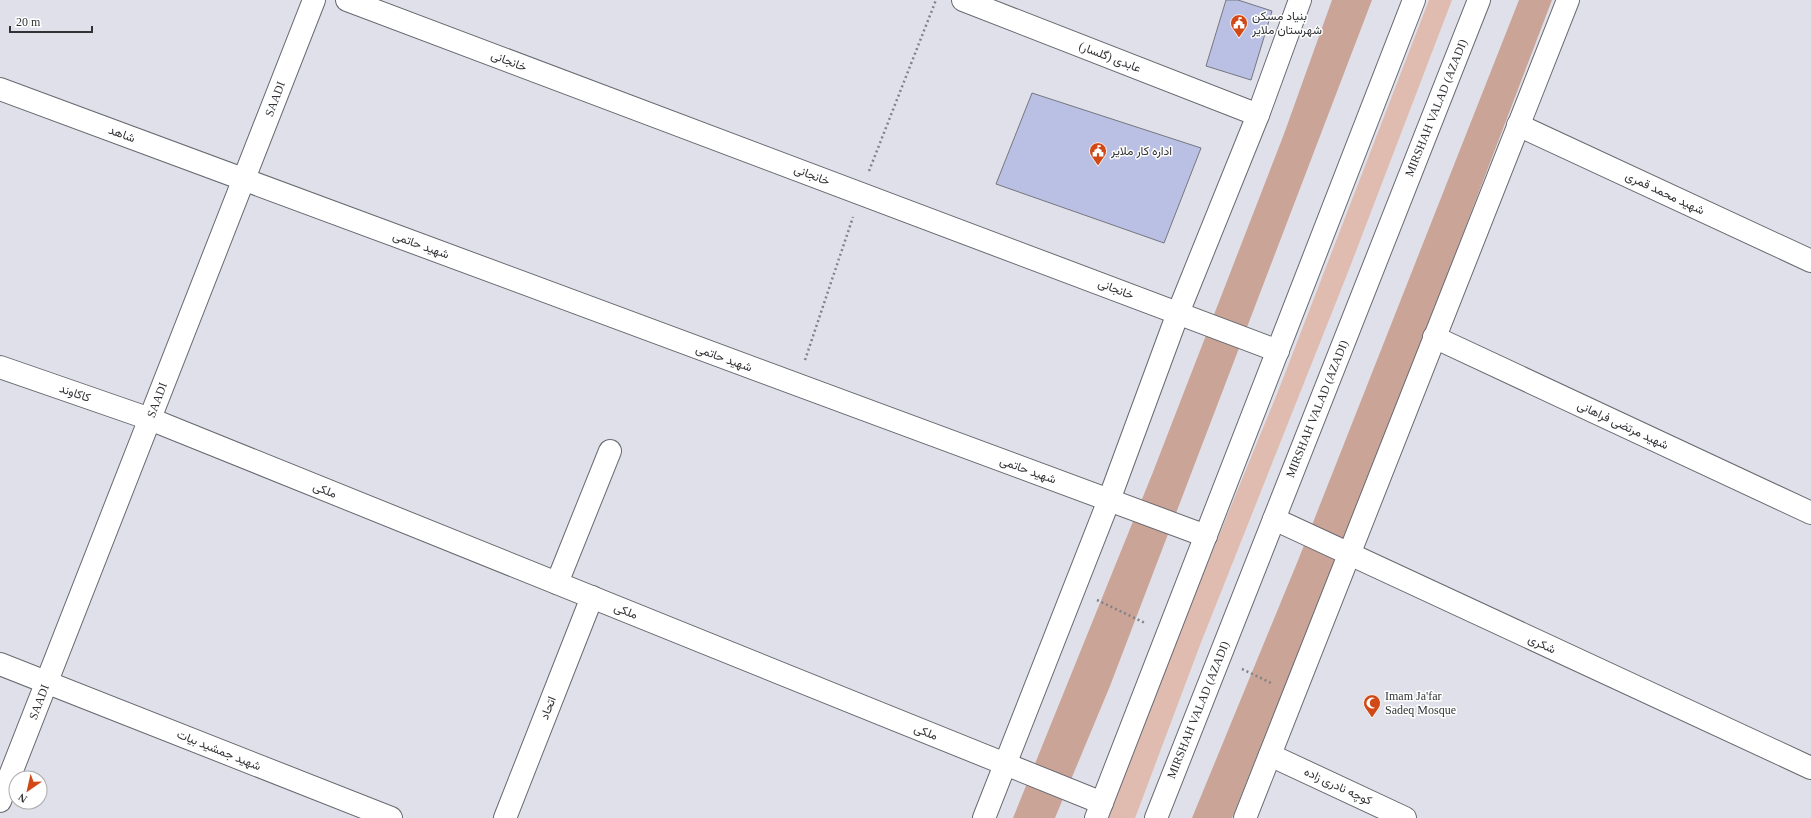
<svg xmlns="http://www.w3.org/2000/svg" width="1811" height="818" viewBox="0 0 1811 818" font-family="'Times New Roman',Vazirmatn,serif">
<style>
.green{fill:#e0bbaf}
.forest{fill:#cba498}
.building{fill:#bac0e3;stroke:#75767e}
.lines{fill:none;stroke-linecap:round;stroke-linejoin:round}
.minor-casing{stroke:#686a71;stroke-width:24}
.secondary-casing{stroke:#686a71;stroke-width:24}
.path{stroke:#818287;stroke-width:2.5;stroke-dasharray:2 3;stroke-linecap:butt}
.minor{stroke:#fff;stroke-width:22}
.secondary{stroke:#fff;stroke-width:22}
.labels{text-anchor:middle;stroke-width:3;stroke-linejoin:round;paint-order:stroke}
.poi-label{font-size:12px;fill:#313235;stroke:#fff;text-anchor:start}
.street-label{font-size:12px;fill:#313235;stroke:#fff}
</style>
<rect width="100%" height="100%" fill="#dfe0e9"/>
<!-- green -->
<polygon class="green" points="1429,0 1452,0 1348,272 1200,645 1137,813 1135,818 1108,818 1186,616 1279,389"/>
<!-- forest -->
<g class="forest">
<polygon points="1332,0 1372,0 1110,686 1055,818 1013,818 1153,472 1284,134"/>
<polygon points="1519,0 1552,0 1397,407 1232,818 1192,818 1299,558"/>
</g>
<!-- building -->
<g class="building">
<polygon points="1226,0 1238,0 1272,11 1251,80 1206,66"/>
<polygon points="1032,93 1201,148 1164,243 996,184"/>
</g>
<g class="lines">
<!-- minor casing -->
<g class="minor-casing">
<g id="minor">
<polyline points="347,0 1278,351"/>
<polyline points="963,0 1258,115"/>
<polyline points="0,89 1206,536"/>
<polyline points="1518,125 1811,261"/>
<polyline points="1434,337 1811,513"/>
<polyline points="0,367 150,419 1102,803"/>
<polyline points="1274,519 1811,768"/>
<polyline points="557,583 610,451"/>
<polyline points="0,664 391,818"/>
<polyline points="1270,755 1405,818"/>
<polyline points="505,818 592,597"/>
<polyline points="984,818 1109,500 1178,313 1258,115 1300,0"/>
<polyline points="1245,818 1568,0"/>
</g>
</g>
<!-- secondary casing -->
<g class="secondary-casing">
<g id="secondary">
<polyline points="0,801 314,0"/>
<polyline points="1096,818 1414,0"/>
<polyline points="1156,818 1479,0"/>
</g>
</g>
<!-- path -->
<g class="path">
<polyline points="869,171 936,0"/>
<polyline points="805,360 853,217"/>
<polyline points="1097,600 1145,623"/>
<polyline points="1242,669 1271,683"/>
</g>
<!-- minor -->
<use href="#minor" class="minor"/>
<!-- secondary -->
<use href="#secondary" class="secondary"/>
</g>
<!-- icons -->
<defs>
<g id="civic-pin" transform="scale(0.9)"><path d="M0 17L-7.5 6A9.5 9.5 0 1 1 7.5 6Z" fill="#d04916" stroke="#fff"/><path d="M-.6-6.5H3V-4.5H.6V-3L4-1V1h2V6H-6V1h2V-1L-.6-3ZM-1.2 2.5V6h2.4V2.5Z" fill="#fff"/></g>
<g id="mosque-pin" transform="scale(0.9)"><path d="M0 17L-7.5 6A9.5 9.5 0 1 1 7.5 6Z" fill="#d04916" stroke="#fff"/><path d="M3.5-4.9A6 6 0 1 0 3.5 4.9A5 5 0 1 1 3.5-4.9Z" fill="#fff"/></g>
</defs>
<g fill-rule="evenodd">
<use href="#civic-pin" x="1239" y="23"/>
<use href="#civic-pin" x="1098" y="151"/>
<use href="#mosque-pin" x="1372" y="703"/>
</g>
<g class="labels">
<!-- poi labels -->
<g class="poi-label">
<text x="1252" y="20">بنیاد مسکن<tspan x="1252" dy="14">شهرستان ملایر</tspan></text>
<text x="1111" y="155">اداره کار ملایر</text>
<text x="1385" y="700">Imam Ja'far<tspan x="1385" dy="14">Sadeq Mosque</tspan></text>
</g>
<!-- street labels -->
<g class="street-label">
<text transform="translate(1110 57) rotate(21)" y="4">عابدی (گلسار)</text>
<text transform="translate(509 61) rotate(21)" y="4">خانجانی</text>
<text transform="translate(275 99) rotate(-69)" y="4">SAADI</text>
<text transform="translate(1436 108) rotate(-68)" y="4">MIRSHAH VALAD (AZADI)</text>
<text transform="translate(122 134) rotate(20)" y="4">شاهد</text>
<text transform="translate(812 175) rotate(21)" y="4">خانجانی</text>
<text transform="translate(1665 193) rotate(25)" y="4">شهید محمد قمری</text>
<text transform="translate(421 245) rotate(20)" y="4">شهید حاتمی</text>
<text transform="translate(1116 289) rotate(21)" y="4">خانجانی</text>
<text transform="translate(724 358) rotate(20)" y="4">شهید حاتمی</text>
<text transform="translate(75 393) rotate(19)" y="4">کاکاوند</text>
<text transform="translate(157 400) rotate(-69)" y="4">SAADI</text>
<text transform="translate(1317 409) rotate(-68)" y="4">MIRSHAH VALAD (AZADI)</text>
<text transform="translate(1623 425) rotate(25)" y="4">شهید مرتضی فراهانی</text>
<text transform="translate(1028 470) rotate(20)" y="4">شهید حاتمی</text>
<text transform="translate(325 490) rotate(22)" y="4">ملکی</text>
<text transform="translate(626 611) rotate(22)" y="4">ملکی</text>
<text transform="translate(1542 644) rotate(25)" y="4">شکری</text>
<text transform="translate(39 702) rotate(-69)" y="4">SAADI</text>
<text transform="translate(548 708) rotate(-69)" y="4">اتحاد</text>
<text transform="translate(1198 710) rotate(-68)" y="4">MIRSHAH VALAD (AZADI)</text>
<text transform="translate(926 732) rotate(22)" y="4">ملکی</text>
<text transform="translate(219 750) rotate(22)" y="4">شهید جمشید بیات</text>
<text transform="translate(1338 786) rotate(25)" y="4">کوچه نادری زاده</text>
</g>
</g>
<!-- north arrow -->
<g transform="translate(28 790) rotate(214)"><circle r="19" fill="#ffffff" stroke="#adadae"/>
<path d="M0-3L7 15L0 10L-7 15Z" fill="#d04916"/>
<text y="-6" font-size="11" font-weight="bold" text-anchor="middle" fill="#313235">N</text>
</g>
<!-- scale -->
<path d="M10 26v6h82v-6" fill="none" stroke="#313235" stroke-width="2"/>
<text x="16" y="26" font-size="12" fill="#313235" stroke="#ffffff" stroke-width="3" paint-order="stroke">20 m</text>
</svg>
